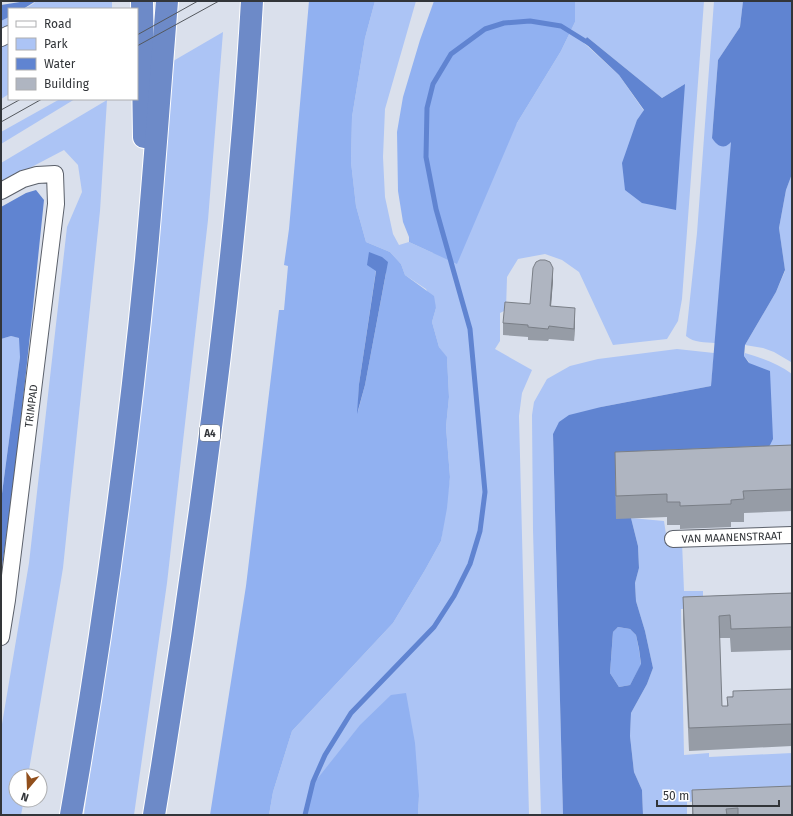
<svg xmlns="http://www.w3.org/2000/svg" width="793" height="816" viewBox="0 0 793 816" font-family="'Fira Sans',sans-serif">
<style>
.green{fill:#acc4f5;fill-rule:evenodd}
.forest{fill:#91b1f1;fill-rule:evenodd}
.water{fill:#6084d1;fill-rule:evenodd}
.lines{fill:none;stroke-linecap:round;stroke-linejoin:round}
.stream{stroke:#6084d1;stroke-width:5}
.minor-casing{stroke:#5b606a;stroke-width:18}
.motorway-casing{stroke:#fff;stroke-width:24}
.minor{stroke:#fff;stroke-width:16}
.motorway{stroke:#6d8ac8;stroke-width:22}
.tram{stroke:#54585e;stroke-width:1}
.wall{fill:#969ca6}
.shaded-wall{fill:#7a7f87}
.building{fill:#afb5c1;stroke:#7a7f87}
.labels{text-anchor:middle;stroke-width:3.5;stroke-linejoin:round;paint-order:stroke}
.shield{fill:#fff;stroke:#707274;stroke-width:1}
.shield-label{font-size:10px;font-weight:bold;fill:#323539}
.street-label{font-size:11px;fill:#323539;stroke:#fff}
</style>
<rect width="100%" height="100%" fill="#dae0ec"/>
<!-- green -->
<g class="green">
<polygon points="36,1 112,1 112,9 24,9 33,4"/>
<path d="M375,1h41l-31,108 -2,48 2,40 8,37 6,11 10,-3 24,11 84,-130 44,-72 14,-29v-21h129l-22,298 -4,22 -11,18 -54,6 -34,-73 -17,-12 -17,-6 -27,5 -11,18 -1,33 -6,3v28l-5,8 37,21 -10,23 -3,23 10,399h-111l1,-19 -112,3 -2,16h-36l4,-23 19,-61 101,-108 32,-53 16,-29 9,-64 -4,-50 3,-30 -2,-39 -8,-11 -7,-25 4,-14 -10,-19 -21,-14 -4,-11 -11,-12 -24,-10 -10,-36 -5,-44 1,-45 13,-79zM587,37l75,61 23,-14 -48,36 7,-9 -25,-36 -35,-32z"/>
<path d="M714,1h29l-3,26 -22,33 -6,78 20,3 -17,202c-10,-1 -21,0 -29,-7l11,-103z"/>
<polygon points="9,17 9,94 1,99 1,21"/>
<polygon points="223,32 208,220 167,583 134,815 84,815 117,576 168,64"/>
<polygon points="60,99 75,99 1,144 1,132"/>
<polygon points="107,100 100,211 63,568 28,776 16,776 16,800 24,800 21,815 1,815 1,730 29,563 67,227 82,192 78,165 64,150 1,183 1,163"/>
<polygon points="792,174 792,358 791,362 774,352 763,348 745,345 776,292 785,271 779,228 786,190"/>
<polygon points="11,336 20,338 20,357 1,501 1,339"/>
<polygon points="677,349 714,353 711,386 601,407 553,434 563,815 541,815 533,530 532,415 534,402 547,379 570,366 598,359"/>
<path d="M745,353c17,5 32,10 47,21v91l-152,2 109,-105 -5,-6z"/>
<polygon points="631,518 664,521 667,541 682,542 684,591 703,591 703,608 681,609 684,755 709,753 709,757 792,753 792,797 687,802 687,815 643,815 642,790 634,772 630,736 631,713 647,684 653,668 645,631 636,601 635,583 639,568 638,546"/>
</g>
<!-- forest -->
<g class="forest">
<path d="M309,1h66l-10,37 -13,79 -1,45 5,44 10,36 24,10 11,12 4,11 29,21 2,12 -4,14 7,25 8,10 2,40 -3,30 4,50 -3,31 -6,33 -16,29 -32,53 -101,108 -19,61 -4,23h-59l36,-229 33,-276h5l4,-44 -4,-1 5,-36zM376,270l10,3 -21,112 -7,26 1,-27z"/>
<polygon points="434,1 575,1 575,22 561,51 517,123 457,264 409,242 409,237 403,222 398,191 397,132 403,97 420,40"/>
<polygon points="618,627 630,629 636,635 639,650 641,665 630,685 619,687 610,673 613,632"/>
<polygon points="406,693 415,743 419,796 418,815 305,815 307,799 314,783 360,725 391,695"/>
</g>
<!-- water -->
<g class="water">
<polygon points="20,1 36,1 23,9 9,9 9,17 1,21 1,5 20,2"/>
<path d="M743,1h49v173l-6,16 -7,38 6,42 -9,22 -31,53 -1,11 5,7 21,8 3,68 -3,6 -5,7 -149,66h15l7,28 1,22 -4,15 1,18 9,30 8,37 -6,16 -16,29 -1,23 4,36 8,18 1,25h-80l-10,-381 6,-12 10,-7 32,-8 110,-21 20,-244c-1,1 -3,3 -5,4 -6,2 -11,-3 -14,-8l6,-78 22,-33zM618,627l12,2 6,6 3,14 2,15 -11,21 -11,2 -9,-14 3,-41z"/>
<polygon points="587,37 662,98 685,84 676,210 642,203 625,190 622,163 637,120 644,110 619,75 584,42"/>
<path d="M36,190l8,10c-13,125 -25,250 -43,374v-73l19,-144 -1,-19 -8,-2 -10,3v-132l25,-14z"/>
<polygon points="369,252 382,257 388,262 365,385 357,414 359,384 376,271 367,265"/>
</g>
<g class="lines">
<!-- stream -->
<polyline class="stream" points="305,815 313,782 325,755 351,713 434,627 454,596 470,564 480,531 485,492 470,329 436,209 426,157 427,108 433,84 451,54 485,29 504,23 530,21 561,26 590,44"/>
<!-- minor casing -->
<g class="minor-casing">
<g id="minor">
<polyline points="1,38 9,34"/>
<polyline points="1,191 23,179 37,175 55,174 56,204 7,600 1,637"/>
<path id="s1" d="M673,539l119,-4"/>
</g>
</g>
<!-- motorway casing -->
<g class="motorway-casing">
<g id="motorway">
<polyline points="142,1 144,137"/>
<path d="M71,815c32,-184 57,-369 75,-555 8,-86 14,-173 21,-259"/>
<path d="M154,815c19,-114 36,-228 51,-342 21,-157 38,-314 47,-472"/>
</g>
</g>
<!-- minor -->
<use href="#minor" class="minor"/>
<!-- motorway -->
<use href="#motorway" class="motorway"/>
<!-- tram -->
<g class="tram">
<polyline points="137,35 198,1"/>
<polyline points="137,46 219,1"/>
<polyline points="1,110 21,99"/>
<polyline points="1,122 42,99"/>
</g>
</g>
<!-- wall -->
<g class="wall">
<polygon points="553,280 551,306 575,321 574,341 549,339 548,341 528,340 528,337 503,335 503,323 530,304"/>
<polygon points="792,445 792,511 744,513 744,522 731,522 731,527 680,529 680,525 667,525 667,517 616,519 615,475 615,452"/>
<polygon points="792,593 792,650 731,652 730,638 719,638 722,706 727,706 727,697 792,689 792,746 689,751 683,620 683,597"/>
<polygon points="692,790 792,815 692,815"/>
</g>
<!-- shaded-wall -->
<g class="shaded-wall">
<polygon points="553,268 553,280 550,318 550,306"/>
<polygon points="575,308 575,321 574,341 574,329"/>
</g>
<!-- building -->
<g class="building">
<polygon points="540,260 545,260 550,262 553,268 550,306 575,308 574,329 549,326 548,329 528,327 528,325 503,323 505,302 530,304 533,268 536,262"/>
<polygon points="792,445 792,489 743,491 744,499 731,500 731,504 680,506 680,502 667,502 667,494 616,496 615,452"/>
<polygon points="792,593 792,627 731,629 730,615 719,616 722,706 728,706 727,697 733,697 733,691 792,689 792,724 689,728 683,597"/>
<polygon points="792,786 792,815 738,815 738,808 726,809 727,815 693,815 692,790"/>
</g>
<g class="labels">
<!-- shield labels -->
<rect class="shield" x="200" y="425" width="20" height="16" rx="3"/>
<g class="shield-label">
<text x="210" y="437">A4</text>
</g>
<!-- street labels -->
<g class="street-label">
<text transform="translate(31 406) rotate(-83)" y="4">TRIMPAD</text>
<text dy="4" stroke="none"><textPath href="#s1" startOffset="59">VAN MAANENSTRAAT</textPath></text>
</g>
</g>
<!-- border -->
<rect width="793" height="816" fill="none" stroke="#323539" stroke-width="4"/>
<!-- legend -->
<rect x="8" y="8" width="130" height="92" fill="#ffffff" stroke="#adaeb0"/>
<rect x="16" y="21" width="20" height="6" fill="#ffffff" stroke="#adaeb0"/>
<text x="44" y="28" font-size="12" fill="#323539">Road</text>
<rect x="16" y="38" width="20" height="12" fill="#acc4f5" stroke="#adaeb0"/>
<text x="44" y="48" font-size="12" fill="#323539">Park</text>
<rect x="16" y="58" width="20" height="12" fill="#6084d1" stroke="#adaeb0"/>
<text x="44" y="68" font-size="12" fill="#323539">Water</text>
<rect x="16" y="78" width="20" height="12" fill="#afb5c1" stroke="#adaeb0"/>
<text x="44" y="88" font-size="12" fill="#323539">Building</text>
<!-- north arrow -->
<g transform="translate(28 788) rotate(199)"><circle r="19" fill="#ffffff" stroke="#adaeb0"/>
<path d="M0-3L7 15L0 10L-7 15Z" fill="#914f1c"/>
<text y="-6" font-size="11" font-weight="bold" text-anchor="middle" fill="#323539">N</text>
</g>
<!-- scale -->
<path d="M657 800v6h122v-6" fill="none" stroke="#323539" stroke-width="2"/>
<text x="663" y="800" font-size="12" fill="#323539" stroke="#ffffff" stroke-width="3" paint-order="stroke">50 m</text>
</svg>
